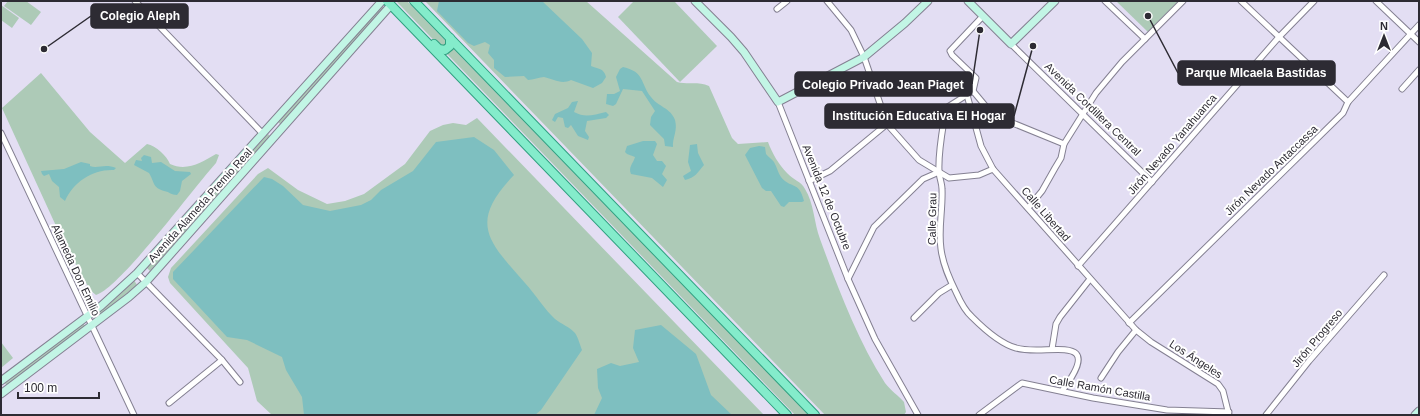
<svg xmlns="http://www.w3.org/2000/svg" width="1420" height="416" viewBox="0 0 1420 416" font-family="Arial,sans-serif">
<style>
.green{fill:#adcab7}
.water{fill:#7ebfc0}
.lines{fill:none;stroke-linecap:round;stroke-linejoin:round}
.street-casing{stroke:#848092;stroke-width:7}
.secondary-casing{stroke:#848092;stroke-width:9}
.primary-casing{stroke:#30a080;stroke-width:10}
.street{stroke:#fff;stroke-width:5}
.secondary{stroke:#c2f5e5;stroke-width:7}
.primary{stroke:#84eccb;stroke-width:8}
.labels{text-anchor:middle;stroke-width:4;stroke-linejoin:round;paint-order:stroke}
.street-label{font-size:11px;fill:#2d2b33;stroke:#fff}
.leader{fill:none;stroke:#2d2b33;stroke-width:1.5}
.callout-dot{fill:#2d2b33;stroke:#fff;stroke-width:1.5}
.callout{fill:#2d2b33;stroke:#2d2b33;stroke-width:1.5}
.callout-label{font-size:12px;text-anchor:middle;font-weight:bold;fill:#fff}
</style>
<rect width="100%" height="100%" fill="#e3def3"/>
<!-- green -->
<g class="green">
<polygon points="8,1 26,1 41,12 31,25 4,6"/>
<polygon points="396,1 407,1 809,415 795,415"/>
<path d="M425,1h161l91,81c12,3 21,-1 32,4l23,52 6,6 30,-2c4,11 11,23 19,31 6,7 14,8 18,16 9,14 9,34 15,50 18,49 37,100 65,144 6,8 13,12 19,19l2,10 -2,3h-79z"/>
<polygon points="634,1 674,1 717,46 680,82 618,17"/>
<polygon points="1116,1 1179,1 1148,32"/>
<polygon points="1,5 19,18 12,28 1,20"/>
<polygon points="382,6 384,8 281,125 278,122"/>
<path d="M41,73l49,59 35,31 22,-19c9,2 20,12 23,20 17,8 32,-2 46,-10l3,1 -3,8c-22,24 -96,125 -120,132l-6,-5 -28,-51 -60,-131z"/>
<polygon points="477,118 764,415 272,415 257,401 248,368 170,283 168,277 171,268 258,174 268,168 298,190 327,204 345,201 364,194 405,164 430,131 443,125 453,123 466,125"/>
<polygon points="268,134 271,137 150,271 146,267"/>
<polygon points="134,280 137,285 101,315 98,312"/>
<polygon points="83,323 86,327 7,386 4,382"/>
<polygon points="1,342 13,358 1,368"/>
</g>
<!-- water -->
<g class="water">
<path d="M439,1h103l40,38 10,14 -1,13c7,3 13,2 15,11l-4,6 -9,5 -22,-8c-10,5 -17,-1 -27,-3 -4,0 -11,3 -16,3l-4,-4 -19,1 -11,-9v-8l-6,-7 2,-8 -5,-3 -11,4 -6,-3 -31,-32z"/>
<path d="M623,67c22,5 17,16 28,30 6,9 20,11 24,23 3,11 -3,18 -2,27l-8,-1 -1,-7 -14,-14 1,-8 4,-6 -13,-20 -19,-2 -7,15 -3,2 -7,-2 1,-10h7l6,-3 -4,-14 4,-8z"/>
<path d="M578,101l-4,11c11,6 19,3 32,0l3,3 -3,3 -19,3 -2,10 4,6 -1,3 -10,-4 -7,-11 -3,3 -3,-1 -2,-9 -5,-1 -3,5 -3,-2 3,-6 13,-6 4,-6z"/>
<path d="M474,137l20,13 20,25c-46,48 -26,66 11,108 10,11 20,27 30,36 6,5 15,8 20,14 3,4 5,12 7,17l-41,60 -6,5h-231l-2,-18 -16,-27 -4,-13 -35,-17 -20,-3 -54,-58v-7l91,-95 8,2 11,7 20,19 27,6 31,-6 10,-5 10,-10 32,-19 23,-29z"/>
<path d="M643,141h12l2,3 -4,11 4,6h5l4,5 -4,8 5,6 -4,7 -11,-9 -21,-4c-3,-7 2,-10 4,-17l-8,-3 -2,-2 2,-6z"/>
<path d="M697,144l1,9 6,12c-6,7 -9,13 -19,15l-2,-4 8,-5 -3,-9 2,-17z"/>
<path d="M759,146l6,1 1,7c2,3 6,5 8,8 3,5 4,11 7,15 9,12 18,3 23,24l-2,1h-13l-5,5 -3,-1 -10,-15h-5l-4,-3 -17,-33 5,-7z"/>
<path d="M144,155l7,2 1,6 9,-1 14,9 15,1 1,2 -9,7 -2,10 -3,4c-6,0 -7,-3 -13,-4 -12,-4 -9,-8 -15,-18l-15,-8 2,-5 6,1 -1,-3z"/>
<path d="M81,162l9,2v2c8,3 15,-3 26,2l-2,2c-21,-1 -41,12 -49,31l-5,-4 -1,-10 -7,-6 -3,-7 -5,2 -2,-2 -1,-3 23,-2z"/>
<polygon points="661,325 696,354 711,395 732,415 594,415 602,398 598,388 597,369 611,363 620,366 639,362 633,348 635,330"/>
</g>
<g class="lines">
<!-- street casing -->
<g class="street-casing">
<g id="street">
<polyline points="135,1 263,134"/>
<polyline points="827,1 851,30 864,57 887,124 919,160 949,178 979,175 993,169"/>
<polyline points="1105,1 1145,39"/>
<polyline points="1241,1 1348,102"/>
<polyline points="1376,1 1419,42"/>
<polyline points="777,9 787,1"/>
<path d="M983,16l-33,35 2,4 24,23 -3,13 -27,17c-3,20 -8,42 -7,63 0,6 3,12 3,18 1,20 -4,40 -1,60 2,16 8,29 15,43 4,9 9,19 16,25 12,12 29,27 44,31 29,9 92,-18 46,43"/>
<polyline points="1011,44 1152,182"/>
<polyline points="1402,89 1419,70"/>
<polyline points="973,91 993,115 1064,144"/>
<polyline points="967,95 981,146 993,169 1136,330 1151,342 1218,384 1223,391 1229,415"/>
<polyline points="778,102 848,279 875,339 918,415"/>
<polyline points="1,133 134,415"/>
<polyline points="809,181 830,171 887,124"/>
<polyline points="1028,208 1042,191 1055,168 1061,158 1064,144 1096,93 1122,62 1183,1"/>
<polyline points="1078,266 1279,37 1314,1"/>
<polyline points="137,273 222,360 240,382"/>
<polyline points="848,279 874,227 923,179 939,172"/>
<polyline points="914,318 939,293 952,285"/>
<polyline points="1129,323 1343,113 1348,102 1419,25"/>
<polyline points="1052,349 1056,324 1060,317 1090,279"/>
<polyline points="1101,378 1118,352 1136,330"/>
<polyline points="169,403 222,360"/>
<polyline points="979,415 1022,383 1093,398 1167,410 1229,412"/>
<polyline points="1266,415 1309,361 1384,275"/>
</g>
</g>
<!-- secondary casing -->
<g class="secondary-casing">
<g id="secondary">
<polyline points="695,1 731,37 744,52 778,102 864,57 905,23 928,1"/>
<polyline points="968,1 1011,44 1055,1"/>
<polyline points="1,381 101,306 137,273 382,1"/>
<polyline points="1,394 129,297 146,282 391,5"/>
<polyline points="1415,415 1419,411"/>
</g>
</g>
<!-- primary casing -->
<g class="primary-casing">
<g id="primary">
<polyline points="387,1 787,415"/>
<polyline points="414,1 815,415"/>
<polyline points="434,44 439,49 445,50 450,46 450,38"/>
</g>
</g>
<!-- street -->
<use href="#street" class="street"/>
<!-- secondary -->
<use href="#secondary" class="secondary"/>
<!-- primary -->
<use href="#primary" class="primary"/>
</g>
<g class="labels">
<!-- street labels -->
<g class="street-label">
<text transform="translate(1093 109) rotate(44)" y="4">Avenida Cordillera Central</text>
<text transform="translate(1172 144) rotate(-49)" y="4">Jirón Nevado Yanahuanca</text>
<text transform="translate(1271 170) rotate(-44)" y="4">Jirón Nevado Antaccassa</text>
<text transform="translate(827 197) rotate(68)" y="4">Avenida 12 de Octubre</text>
<text transform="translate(200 205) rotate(-48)" y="4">Avenida Alameda Premio Real</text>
<text transform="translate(1046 214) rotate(49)" y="4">Calle Libertad</text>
<text transform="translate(932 219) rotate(-89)" y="4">Calle Grau</text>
<text transform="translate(76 270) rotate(65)" y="4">Alameda Don Emilio</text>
<text transform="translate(1317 338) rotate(-50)" y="4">Jirón Progreso</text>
<text transform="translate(1196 359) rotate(33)" y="4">Los Ángeles</text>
<text transform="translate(1100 388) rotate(10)" y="4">Calle Ramón Castilla</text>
</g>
</g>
<!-- callouts -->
<path class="leader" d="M44 49L91 16M1148 16L1178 73M980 30L972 84M1033 46L1014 116"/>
<g class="callout-dot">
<circle cx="44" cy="49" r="4"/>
<circle cx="1148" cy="16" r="4"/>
<circle cx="980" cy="30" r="4"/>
<circle cx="1033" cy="46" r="4"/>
</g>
<g class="callout">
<rect x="91" y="4" width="97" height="24" rx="4"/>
<rect x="1178" y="61" width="157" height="24" rx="4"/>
<rect x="795" y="72" width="177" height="24" rx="4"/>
<rect x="825" y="104" width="189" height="24" rx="4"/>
</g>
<g class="callout-label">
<text x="140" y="20">Colegio Aleph</text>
<text x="1256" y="77">Parque MIcaela Bastidas</text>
<text x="883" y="89">Colegio Privado Jean Piaget</text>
<text x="919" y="120">Institución Educativa El Hogar</text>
</g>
<!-- border -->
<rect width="1420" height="416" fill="none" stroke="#2d2b33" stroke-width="4"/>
<!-- north arrow -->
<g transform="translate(1384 36)" stroke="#ffffff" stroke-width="3" paint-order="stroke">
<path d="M0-3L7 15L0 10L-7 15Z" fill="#2d2b33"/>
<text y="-6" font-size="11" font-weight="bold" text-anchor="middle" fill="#2d2b33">N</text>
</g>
<!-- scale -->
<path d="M18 392v6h81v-6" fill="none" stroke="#2d2b33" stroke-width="2"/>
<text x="24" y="392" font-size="12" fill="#2d2b33" stroke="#ffffff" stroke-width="3" paint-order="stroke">100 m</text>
</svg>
